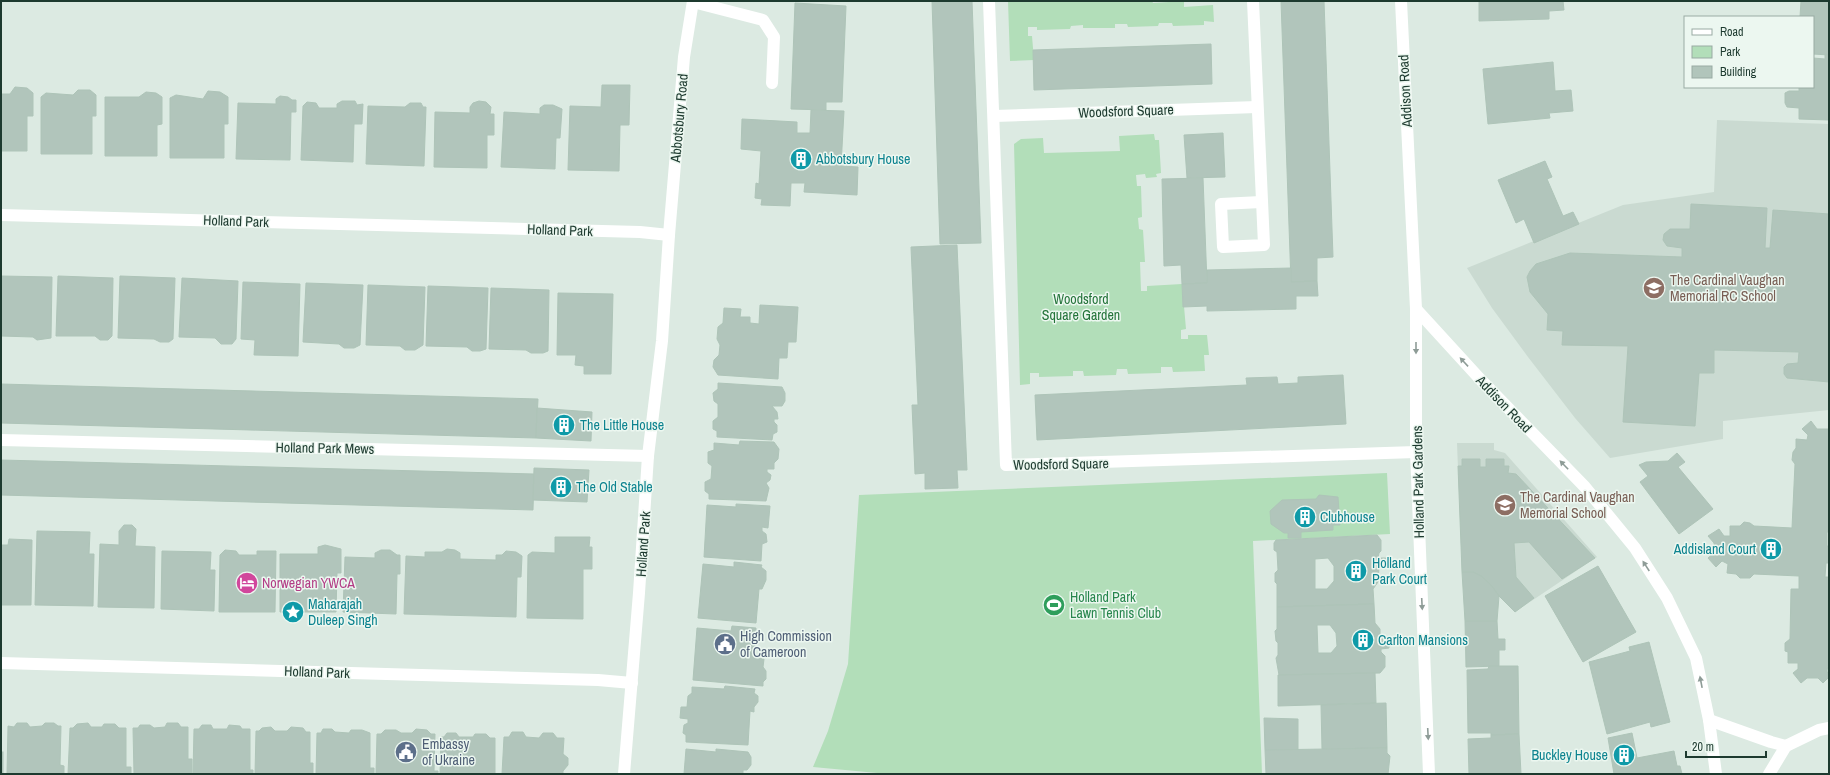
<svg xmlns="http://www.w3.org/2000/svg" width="1830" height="775" viewBox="0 0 1830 775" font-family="'Archivo Narrow',sans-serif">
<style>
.built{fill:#cadad1}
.green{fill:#b2deb9}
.building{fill:#b1c5bb;stroke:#aec4b8;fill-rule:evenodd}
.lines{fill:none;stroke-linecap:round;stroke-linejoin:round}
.minor{stroke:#fff;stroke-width:12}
.oneway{fill:#8e9c97}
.labels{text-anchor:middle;stroke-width:3;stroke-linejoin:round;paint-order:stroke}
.street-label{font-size:14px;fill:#1d3a2f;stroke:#ecf7f0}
.culture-label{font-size:14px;fill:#0d838f;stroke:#ecf7f0;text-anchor:start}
.education-label{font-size:14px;fill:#785e54;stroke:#ecf7f0;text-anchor:start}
.park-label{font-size:14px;fill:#24743a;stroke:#ecf7f0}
.hotel-label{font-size:14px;fill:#b23c85;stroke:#ecf7f0;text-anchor:start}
.leisure-label{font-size:14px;fill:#27864d;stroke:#ecf7f0;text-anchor:start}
.service-label{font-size:14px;fill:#4e5e75;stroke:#ecf7f0;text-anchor:start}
</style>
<rect width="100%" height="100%" fill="#dceae2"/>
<!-- built -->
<g class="built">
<polygon points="1717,120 1829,124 1829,410 1723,421 1723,439 1610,458 1575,418 1528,357 1492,308 1467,268 1623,205 1714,192"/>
<polygon points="1457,443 1494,443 1494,450 1505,453 1597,557 1515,612 1499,596 1462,572"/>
</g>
<!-- green -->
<g class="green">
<polygon points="1008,1 1152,1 1153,3 1184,1 1184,7 1213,5 1214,22 1204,21 1204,25 1173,26 1172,23 1159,23 1158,26 1128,27 1127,24 1115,24 1115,28 1083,28 1083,25 1071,26 1070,29 1037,30 1037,27 1028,27 1028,36 1032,36 1034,60 1010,61"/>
<polygon points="1154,134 1155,140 1159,140 1161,173 1156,174 1157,177 1146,178 1145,174 1136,175 1137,186 1141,186 1142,217 1138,218 1139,229 1143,230 1145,262 1140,262 1141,291 1147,291 1147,286 1182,284 1186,329 1181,330 1181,339 1188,339 1188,335 1207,335 1209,355 1204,355 1205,371 1173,372 1172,367 1161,367 1161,373 1128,374 1127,369 1117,369 1116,375 1084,376 1083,371 1073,371 1073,376 1039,377 1039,373 1030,373 1030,384 1020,385 1014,144 1021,139 1043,138 1044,153 1120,151 1119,136"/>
<polygon points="1387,473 1390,534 1253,541 1262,774 888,774 813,767 828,731 848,664 859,495"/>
</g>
<!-- building -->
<g class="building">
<polygon points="932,1 972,1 981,243 940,244"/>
<polygon points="1281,1 1324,1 1333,257 1317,258 1317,281 1291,282"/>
<polygon points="1479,1 1563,1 1564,10 1549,11 1549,19 1479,21"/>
<polygon points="1801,1 1829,1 1829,55 1813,54 1813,17 1800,17"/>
<polygon points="795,3 846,6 842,102 826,102 826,110 791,109"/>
<polygon points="1211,44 1212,84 1034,90 1033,50"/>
<polygon points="1825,54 1829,55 1829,120 1799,119 1799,108 1787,107 1785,103 1785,93 1789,91 1799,91 1799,87 1813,87 1813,58 1825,59"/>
<polygon points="1553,62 1555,91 1571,90 1573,111 1549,113 1550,118 1488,124 1483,69"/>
<polygon points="602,85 630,85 629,125 620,125 619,171 568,170 570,106 601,107"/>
<polygon points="15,87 27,88 33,93 33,116 27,116 27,151 1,151 1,94 10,94"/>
<polygon points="78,90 90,90 96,95 96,116 92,116 92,154 41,154 41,97 46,93 73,95"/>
<polygon points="208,91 220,92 228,97 228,124 224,124 224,158 170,158 170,98 176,95 203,99"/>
<polygon points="146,92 156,93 162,97 162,124 157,125 157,156 105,156 105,97 139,97"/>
<polygon points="280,96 288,97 292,100 296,100 296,112 291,112 290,160 236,159 238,103 276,104 276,99"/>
<polygon points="342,101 355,101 357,105 363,104 362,124 354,124 353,162 301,160 303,106 307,102 316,103 319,108 337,108 337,104"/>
<polygon points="479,101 486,102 491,107 490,114 494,114 494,135 487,135 487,168 434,167 435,112 470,113 470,107 473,103"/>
<polygon points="410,103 421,103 423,107 426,107 424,166 366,164 368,106 405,107"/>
<polygon points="544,105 553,105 562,109 560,138 556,138 555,169 501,167 504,112 540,114 540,108"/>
<polygon points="811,110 844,111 841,166 858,167 857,195 804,192 805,183 791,183 790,206 761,205 762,199 755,198 756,183 759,184 761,151 741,149 742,119 797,122 797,133 810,133"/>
<polygon points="1223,133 1225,177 1187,178 1184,135"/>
<polygon points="1545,161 1552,177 1547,179 1563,216 1573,212 1579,224 1534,243 1524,219 1516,223 1498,180"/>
<polygon points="1203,178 1207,283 1182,284 1181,265 1164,266 1162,179"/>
<polygon points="1691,204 1767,208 1765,248 1770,248 1773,210 1829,214 1829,382 1787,378 1784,374 1784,367 1787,364 1798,363 1799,352 1714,350 1714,373 1699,373 1695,426 1623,422 1628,346 1562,345 1563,331 1547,330 1548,314 1530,292 1527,277 1530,271 1536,264 1570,253 1682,257 1682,248 1667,246 1663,240 1664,234 1670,229 1690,229"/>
<polygon points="957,245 967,470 957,470 958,488 925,489 925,473 915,474 912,405 918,405 911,247"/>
<polygon points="1291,268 1291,282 1317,281 1318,296 1296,296 1296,309 1207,311 1207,306 1183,307 1182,284 1207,283 1207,270"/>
<polygon points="1,276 52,277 51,338 37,340 33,337 1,336"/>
<polygon points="58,276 113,278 112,336 108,340 100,340 95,336 56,336"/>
<polygon points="120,276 175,278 173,339 169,342 160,342 154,339 118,338"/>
<polygon points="182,278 238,281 236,339 232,344 221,344 215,338 179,337"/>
<polygon points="243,282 300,284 298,356 254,355 255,340 241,339"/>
<polygon points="306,283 363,285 360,345 354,348 344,348 339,344 303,342"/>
<polygon points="368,285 425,287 423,345 415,350 405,350 400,346 366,345"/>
<polygon points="428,286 488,288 486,349 480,351 472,351 467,347 426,346"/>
<polygon points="491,288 549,290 548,351 543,353 531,353 526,350 489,349"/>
<polygon points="558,293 613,294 611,374 584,374 584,366 575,365 576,355 557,355"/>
<polygon points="760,305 798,307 796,342 788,342 787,358 779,358 778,379 718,375 713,367 714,360 719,355 720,345 717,339 718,327 723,323 724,308 741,309 740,317 750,317 750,323 759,324"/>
<polygon points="1343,375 1346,424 1037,440 1035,395 1247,385 1246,378 1277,377 1278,384 1298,383 1298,377"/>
<polygon points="718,383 782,387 785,393 785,401 782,406 772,406 777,412 778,419 774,419 774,422 777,425 777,432 773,434 772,440 717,437 717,431 713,429 713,421 718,417 718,404 714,401 713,393 718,389"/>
<polygon points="1,384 538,399 536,438 1,423"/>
<polygon points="537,408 592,412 591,441 536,438"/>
<polygon points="1811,421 1817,429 1829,429 1829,532 1827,532 1827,546 1829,546 1829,563 1826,563 1825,577 1829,577 1829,665 1828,665 1827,671 1829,677 1823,683 1818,678 1807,678 1801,683 1793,673 1798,669 1798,663 1788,663 1788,652 1785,651 1785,643 1790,639 1791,589 1799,589 1799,576 1754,574 1750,578 1740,578 1736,574 1727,573 1728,564 1722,561 1716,567 1708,558 1714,553 1714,543 1708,536 1719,529 1724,536 1730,536 1730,526 1740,526 1744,522 1750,523 1754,526 1792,528 1795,464 1792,460 1793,452 1796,448 1796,439 1807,440 1808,435 1802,429"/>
<polygon points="740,441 774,442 779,449 778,459 774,463 774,469 767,469 767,472 771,475 770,480 766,483 769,488 766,501 709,499 709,494 705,491 705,482 711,479 712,466 708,463 708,452 714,450 714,443 739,445"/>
<polygon points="1677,453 1685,462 1678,467 1713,509 1679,534 1640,482 1648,476 1639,465 1646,462 1668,461"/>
<polygon points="1462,459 1480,459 1480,467 1486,467 1486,459 1504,459 1504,466 1509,466 1508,473 1516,474 1595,558 1562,579 1529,542 1514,543 1516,577 1534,598 1515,612 1499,596 1491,585 1481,576 1473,572 1462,572 1458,466 1462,466"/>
<polygon points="1,460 534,474 533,510 1,495"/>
<polygon points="534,468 589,470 587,502 533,500"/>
<polygon points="1319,495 1338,497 1340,525 1333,525 1333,530 1301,532 1301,538 1288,538 1288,533 1284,533 1271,524 1270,511 1282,500 1316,499"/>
<polygon points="736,504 770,506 768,528 762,527 762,531 766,534 767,542 762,544 761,561 704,557 707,505 736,507"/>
<polygon points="124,525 132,525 136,529 135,546 155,547 154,608 98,607 100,544 119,545 119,531"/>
<polygon points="37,531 90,532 89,554 94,554 93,606 35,605"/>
<path d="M1377,535l4,5v11l-2,2 -1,5h10v9h-9l-1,15 -5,7 1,15 -97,3v-23l-2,-2v-9l3,-3 -1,-18 -3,-2v-7l2,-3zM1328,558l6,8v15l-7,8h-12v-30z"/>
<polygon points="555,537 590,537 589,547 592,547 592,569 583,569 583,619 527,618 528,555 532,552 555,553"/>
<polygon points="9,539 32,540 31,605 1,605 1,545 8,545"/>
<polygon points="325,545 341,549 341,573 337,573 336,612 280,612 280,554 318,554 318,547"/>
<polygon points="447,549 455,550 460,553 460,559 496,560 496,555 502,555 506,551 516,552 522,556 521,577 517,577 516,617 404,614 406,556 425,557 425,552 442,552"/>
<polygon points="225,550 236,551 239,555 257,555 257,551 276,551 275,612 219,612 220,555"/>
<polygon points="381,550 390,550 397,555 400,555 400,574 397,574 396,614 343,612 345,557 375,558 375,553"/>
<polygon points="162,551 211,552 210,570 215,570 214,611 161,609"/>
<polygon points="734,562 762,565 761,567 766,571 766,580 762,589 759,589 756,623 698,618 703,564 734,567"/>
<polygon points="1598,566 1636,632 1583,662 1545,596"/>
<polygon points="1462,572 1473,572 1481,576 1491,585 1499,596 1497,621 1465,621"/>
<path d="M1374,604l1,19 5,6v10h9v9l-8,1v3l4,4v11l-5,6 -101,2 -3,-17 2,-3v-12l-2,-2 -1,-10 2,-2v-22zM1317,625h13l6,8 1,13 -6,7h-13z"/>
<polygon points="1465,621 1497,621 1498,639 1505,639 1505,650 1499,650 1499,666 1466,667"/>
<polygon points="732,626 756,628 754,658 764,659 763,667 766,671 766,679 763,682 763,686 693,680 697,628 731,631"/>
<polygon points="1649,642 1670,722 1651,727 1650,722 1607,734 1589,662 1630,651 1629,647"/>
<polygon points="1489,666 1518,666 1519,734 1491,735 1491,733 1468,733 1467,670 1488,669"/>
<polygon points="1375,673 1376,703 1278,706 1278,675"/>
<polygon points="725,686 755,689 754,693 758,696 758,702 754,707 754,712 750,711 748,745 686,742 686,735 683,733 684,725 688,723 688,719 680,718 681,707 687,707 688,696 692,693 692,687 724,689"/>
<polygon points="1386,703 1387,748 1322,749 1321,705"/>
<polygon points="1264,718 1298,719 1298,750 1265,750"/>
<polygon points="17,723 27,723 30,727 42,726 45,723 54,723 58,726 61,726 60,765 64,766 64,774 7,774 8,726 14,727"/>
<polygon points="88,723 91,727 102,727 104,724 115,724 119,728 126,728 126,767 131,767 131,774 68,774 70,728 73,728 77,724"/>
<polygon points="167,723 178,723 181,727 188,727 188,759 192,759 192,774 134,774 133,728 138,728 140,725 150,725 154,728 165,727"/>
<polygon points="202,725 211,725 213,729 227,729 229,725 240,726 242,729 250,729 250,770 253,770 253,774 193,774 194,729 199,729"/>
<polygon points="271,727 275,731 287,731 291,727 303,728 306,732 310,732 310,763 313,763 313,774 255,774 256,731 259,731 262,728"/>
<polygon points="323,729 332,729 335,732 349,733 351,730 362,730 370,733 370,768 374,768 374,774 316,774 317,733 321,733"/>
<polygon points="416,729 427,730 431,734 435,734 434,771 438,771 438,774 376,774 377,734 381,734 385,730 396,730 401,733 412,733"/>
<polygon points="512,732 523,732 526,737 539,738 543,733 553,733 557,738 564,738 563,754 568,758 568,765 563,771 563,774 502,774 504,737 509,737"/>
<polygon points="447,733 456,733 459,737 473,737 475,734 486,734 490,738 495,738 495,774 440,774 441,737 444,737"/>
<polygon points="1632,733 1637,758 1674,751 1677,766 1680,766 1682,774 1614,774 1608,738"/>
<polygon points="1519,734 1521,774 1469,774 1468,739 1491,738 1491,735"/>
<polygon points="1387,748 1387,753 1390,756 1388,774 1266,774 1265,750"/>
<polygon points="686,749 716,752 716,749 748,752 751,757 751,765 747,770 743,770 743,774 684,774"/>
<rect x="1" y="752" width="2" height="22"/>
</g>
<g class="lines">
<!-- minor -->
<g class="minor">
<polyline points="989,1 1006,465 1416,452"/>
<polyline points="1253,1 1264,245 1223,247 1221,204 1261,202"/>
<polyline points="1401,1 1416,309 1416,452 1429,774"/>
<polyline points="693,2 763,20 774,37 772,83"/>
<polyline points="994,116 1257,107"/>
<polyline points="1,215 640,232 669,235"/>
<polyline points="1416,309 1480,379 1585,487 1635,548 1667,598 1696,658 1709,720 1716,774"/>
<polyline points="1,440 648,456"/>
<polyline points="1,663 598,680 632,683"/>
<polyline points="1709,720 1771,742 1786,746"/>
<polyline points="624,774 639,593 648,456 662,341 669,235 684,57 693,1"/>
<polyline points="1769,774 1786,746 1819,730 1829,728"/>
</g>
</g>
<!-- one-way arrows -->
<defs><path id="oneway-solid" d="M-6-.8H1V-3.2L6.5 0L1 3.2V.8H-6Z"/></defs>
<g class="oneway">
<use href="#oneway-solid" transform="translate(1416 348) rotate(90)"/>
<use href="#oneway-solid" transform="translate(1464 362) rotate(-133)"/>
<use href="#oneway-solid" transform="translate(1564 465) rotate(-134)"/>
<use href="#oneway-solid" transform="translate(1646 566) rotate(-123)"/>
<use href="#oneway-solid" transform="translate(1422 604) rotate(87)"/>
<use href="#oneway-solid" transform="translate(1701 682) rotate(-101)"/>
<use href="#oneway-solid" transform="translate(1428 734) rotate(87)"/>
</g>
<!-- icons -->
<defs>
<g id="building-disc" transform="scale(1.15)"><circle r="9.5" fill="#0f9aa8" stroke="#ecf7f0"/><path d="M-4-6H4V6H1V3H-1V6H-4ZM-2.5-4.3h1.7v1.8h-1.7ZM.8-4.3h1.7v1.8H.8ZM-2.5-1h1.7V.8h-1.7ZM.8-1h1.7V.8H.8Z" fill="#fff"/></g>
<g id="school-disc" transform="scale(1.15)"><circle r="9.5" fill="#8d6e63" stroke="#ecf7f0"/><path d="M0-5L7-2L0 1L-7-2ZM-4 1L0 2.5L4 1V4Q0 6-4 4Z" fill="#fff"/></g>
<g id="hotel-disc" transform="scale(1.15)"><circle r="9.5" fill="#d1479c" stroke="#ecf7f0"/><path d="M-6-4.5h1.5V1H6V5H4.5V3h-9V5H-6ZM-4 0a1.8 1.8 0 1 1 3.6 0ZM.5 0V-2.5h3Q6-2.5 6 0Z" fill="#fff"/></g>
<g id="stadium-disc" transform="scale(1.15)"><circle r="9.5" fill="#2e9e5b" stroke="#ecf7f0"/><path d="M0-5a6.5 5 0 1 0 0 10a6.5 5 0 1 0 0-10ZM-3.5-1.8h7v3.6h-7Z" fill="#fff"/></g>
<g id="sight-disc" transform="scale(1.15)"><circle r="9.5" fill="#0f9aa8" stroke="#ecf7f0"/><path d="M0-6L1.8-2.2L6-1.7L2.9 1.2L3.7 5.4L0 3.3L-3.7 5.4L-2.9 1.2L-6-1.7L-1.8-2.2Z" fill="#fff"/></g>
<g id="civic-disc" transform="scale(1.15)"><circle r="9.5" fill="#5c6f8a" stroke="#ecf7f0"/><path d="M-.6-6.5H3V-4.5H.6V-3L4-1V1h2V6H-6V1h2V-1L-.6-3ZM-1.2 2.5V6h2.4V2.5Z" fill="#fff"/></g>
</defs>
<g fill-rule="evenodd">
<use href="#building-disc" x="801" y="159"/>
<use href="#school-disc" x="1654" y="288"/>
<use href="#building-disc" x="564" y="425"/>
<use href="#building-disc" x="561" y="487"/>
<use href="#school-disc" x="1505" y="505"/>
<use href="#building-disc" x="1305" y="517"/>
<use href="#building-disc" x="1771" y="549"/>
<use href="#building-disc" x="1356" y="571"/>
<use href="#hotel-disc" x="247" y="583"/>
<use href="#stadium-disc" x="1054" y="605"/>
<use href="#sight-disc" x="293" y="612"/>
<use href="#building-disc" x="1363" y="640"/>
<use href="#civic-disc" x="725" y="644"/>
<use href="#civic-disc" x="406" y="752"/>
<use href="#building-disc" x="1624" y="755"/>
</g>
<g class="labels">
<!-- street labels -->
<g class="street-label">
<text transform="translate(1405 91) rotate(-93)" y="5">Addison Road</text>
<text transform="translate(1126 111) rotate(-2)" y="5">Woodsford Square</text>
<text transform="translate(679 118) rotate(-85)" y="5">Abbotsbury Road</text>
<text transform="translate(236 221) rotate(2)" y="5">Holland Park</text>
<text transform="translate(560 230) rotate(2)" y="5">Holland Park</text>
<text transform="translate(1504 404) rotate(46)" y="5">Addison Road</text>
<text transform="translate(325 448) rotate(1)" y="5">Holland Park Mews</text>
<text transform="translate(1061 464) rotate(-1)" y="5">Woodsford Square</text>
<text transform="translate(1418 482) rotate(-91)" y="5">Holland Park Gardens</text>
<text transform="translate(643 544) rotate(-86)" y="5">Holland Park</text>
<text transform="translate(317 672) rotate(2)" y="5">Holland Park</text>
</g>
<!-- culture labels -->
<g class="culture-label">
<text x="816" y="164">Abbotsbury House</text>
<text x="580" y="430">The Little House</text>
<text x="576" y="492">The Old Stable</text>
<text x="1320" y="522">Clubhouse</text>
<text x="1756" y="554" text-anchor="end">Addisland Court</text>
<text x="1372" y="568">Holland<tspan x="1372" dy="16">Park Court</tspan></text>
<text x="308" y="609">Maharajah<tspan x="308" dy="16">Duleep Singh</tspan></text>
<text x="1378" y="645">Carlton Mansions</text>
<text x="1608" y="760" text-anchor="end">Buckley House</text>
</g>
<!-- education labels -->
<g class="education-label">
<text x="1670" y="285">The Cardinal Vaughan<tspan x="1670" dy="16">Memorial RC School</tspan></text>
<text x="1520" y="502">The Cardinal Vaughan<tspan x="1520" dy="16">Memorial School</tspan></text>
</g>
<!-- park labels -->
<g class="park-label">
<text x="1081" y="304">Woodsford<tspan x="1081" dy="16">Square Garden</tspan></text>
</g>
<!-- hotel labels -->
<g class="hotel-label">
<text x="262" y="588">Norwegian YWCA</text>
</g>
<!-- leisure labels -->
<g class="leisure-label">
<text x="1070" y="602">Holland Park<tspan x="1070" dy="16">Lawn Tennis Club</tspan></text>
</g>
<!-- service labels -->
<g class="service-label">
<text x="740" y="641">High Commission<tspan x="740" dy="16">of Cameroon</tspan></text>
<text x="422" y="749">Embassy<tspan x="422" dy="16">of Ukraine</tspan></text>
</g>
</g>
<!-- border -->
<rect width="1830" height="775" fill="none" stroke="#1d3a2f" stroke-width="4"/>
<!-- legend -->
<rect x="1684" y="16" width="130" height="72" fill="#ecf7f0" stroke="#99aba3"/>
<rect x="1692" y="29" width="20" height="6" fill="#ffffff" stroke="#99aba3"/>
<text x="1720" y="36" font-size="12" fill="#1d3a2f">Road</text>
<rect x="1692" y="46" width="20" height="12" fill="#b2deb9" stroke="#99aba3"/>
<text x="1720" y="56" font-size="12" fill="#1d3a2f">Park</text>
<rect x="1692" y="66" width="20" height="12" fill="#b1c5bb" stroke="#99aba3"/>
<text x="1720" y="76" font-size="12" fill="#1d3a2f">Building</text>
<!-- scale -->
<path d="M1686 751v6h80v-6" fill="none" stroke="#1d3a2f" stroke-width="2"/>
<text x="1692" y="751" font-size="12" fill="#1d3a2f" stroke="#ecf7f0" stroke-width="3" paint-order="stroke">20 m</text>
</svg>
